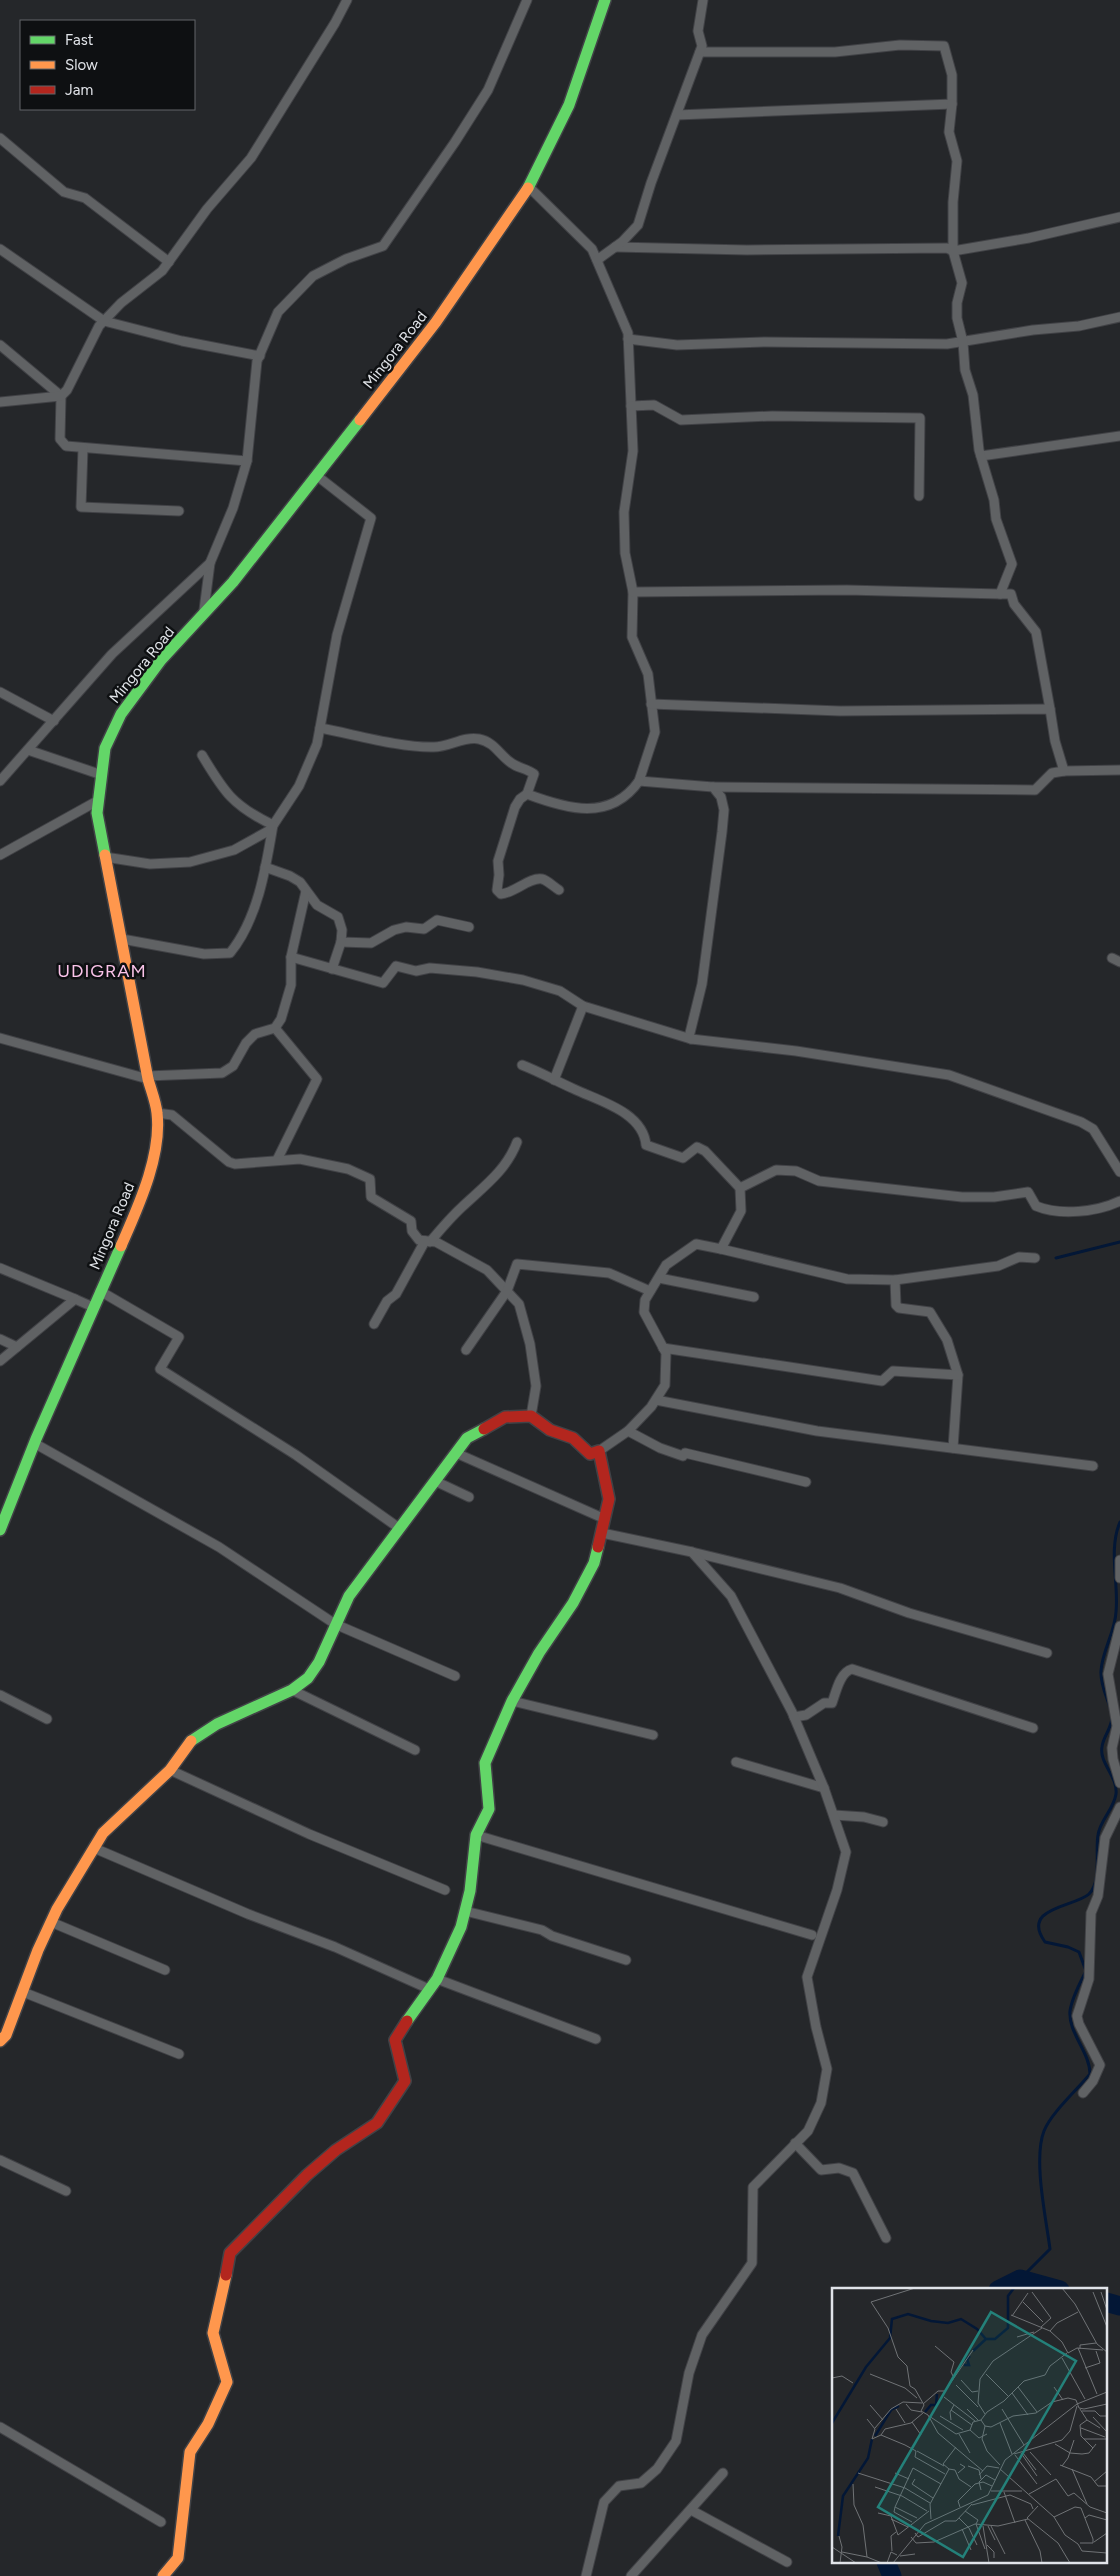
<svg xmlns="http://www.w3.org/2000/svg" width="1120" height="2576" viewBox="0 0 1120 2576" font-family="Figtree,sans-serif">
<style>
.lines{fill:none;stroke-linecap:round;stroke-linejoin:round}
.stream{stroke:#031736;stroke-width:3}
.river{stroke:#031736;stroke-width:19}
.street-casing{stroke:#414246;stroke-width:11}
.fast-casing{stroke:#414246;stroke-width:14}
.slow-casing{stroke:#414246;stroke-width:14}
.jam-casing{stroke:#414246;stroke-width:14}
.street{stroke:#606264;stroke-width:9}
.fast{stroke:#63d668;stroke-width:11}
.slow{stroke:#ff974d;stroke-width:11}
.jam{stroke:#b3261e;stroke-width:11}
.labels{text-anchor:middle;stroke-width:5;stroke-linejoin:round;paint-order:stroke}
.street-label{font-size:15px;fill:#e1e4e9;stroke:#0e1012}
.quarter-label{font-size:18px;letter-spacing:1px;fill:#fbc3e9;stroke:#0e1012}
.inset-river{fill:none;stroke:#031736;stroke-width:2.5}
.inset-road{fill:none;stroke:#707376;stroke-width:1}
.view{fill:#24817a;fill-opacity:0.15;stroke:#24817a;stroke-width:2.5}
.inset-edge{fill:none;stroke:#e1e4e9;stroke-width:2.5}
</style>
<rect width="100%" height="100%" fill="#25272a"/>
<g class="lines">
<!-- stream -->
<g class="stream">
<polyline points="1056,1258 1120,1242"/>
<path d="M1020,2279l30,-30c-4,-31 -17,-90 -6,-118 7,-18 33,-41 46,-57 0,-22 -22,-41 -20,-63 2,-14 10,-28 16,-40l-7,-19 -11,-5 -23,-5c-25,-35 30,-35 44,-48 13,-13 6,-43 9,-59 2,-15 16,-26 18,-41 2,-17 -17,-31 -14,-47 1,-11 11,-20 10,-32 -3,-15 -12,-28 -11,-44 1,-20 14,-39 15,-59 3,-29 -8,-62 4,-90"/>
</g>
<!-- river -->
<g class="river">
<polyline points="998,2290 1020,2279 1060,2290"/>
<polyline points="1106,2302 1120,2306"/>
<polyline points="886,2562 892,2576"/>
</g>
<!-- street casing -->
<g class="street-casing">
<g id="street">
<polyline points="677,115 952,104 952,75 944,46 900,45 835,52 700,52"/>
<polyline points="0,138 64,192 85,198 169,262"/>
<polyline points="529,187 592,249 628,333 633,451 624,512 625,553 633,592 632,637 648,674 655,732 639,781 713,787 721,797 724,810 722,832 702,984 689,1037 691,1039"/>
<polyline points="615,247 747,250 947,248 953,251 1029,238 1120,217"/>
<polyline points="0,249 104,321 182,341 260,356"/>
<polyline points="597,260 622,242 638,225 651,183 702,46 698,31 703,0"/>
<polyline points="628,339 677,345 765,342 947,344 1033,330 1079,326 1120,317"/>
<polyline points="0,345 61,396 60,439 66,446 247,461"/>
<polyline points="0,402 61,396 67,390 99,326 121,303 162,271 207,209 251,158 335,23 347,0"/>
<polyline points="631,406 654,405 681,420 772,416 920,418 919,496"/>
<polyline points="83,448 81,507 179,511"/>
<polyline points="981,456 1120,436"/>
<polyline points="633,592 847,590 1000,594 1012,564 996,519 994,500 979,450 973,395 965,370 963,342 957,318 957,303 962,283 953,251 953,202 957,161 949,132 952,104"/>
<polyline points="1000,594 1011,594 1014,604 1036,632 1050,709"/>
<polyline points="204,610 210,563 233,508 247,461 257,361 278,312 313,276 346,259 383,246 455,142 488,90 527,0"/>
<polyline points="0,692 54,721"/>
<polyline points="651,704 840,711 1050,709 1055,741 1064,771 1120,770"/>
<path d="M320,728c33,6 81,20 114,19 15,0 30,-11 45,-8 15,3 20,15 31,23 7,6 16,6 24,12l-7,20c40,15 83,28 112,-13"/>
<polyline points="28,750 102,775"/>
<polyline points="0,781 112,654 210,563"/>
<polyline points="713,787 1035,790 1052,773 1064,771"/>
<path d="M527,794l-7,5 -5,8 -17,54 1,14 -2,15 4,4c14,-1 28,-17 41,-15 5,1 12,8 17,11"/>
<polyline points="0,855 99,800"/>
<polyline points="105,857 150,864 190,862 234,850 270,830 299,786 317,744 337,635 371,518 316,475"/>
<polyline points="265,867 290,876 300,882 317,905 338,917 342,930 341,942 371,943 394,930 406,927 424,929 437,920 469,927"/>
<path d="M122,939l82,15 26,-1c28,-34 36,-86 43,-128 -40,-19 -49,-33 -71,-70"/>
<polyline points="291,957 383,983 396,966 416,971 430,968 477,972 523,980 560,991 583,1006 691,1039 796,1051 949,1075 1081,1122 1093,1129 1120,1172"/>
<polyline points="1112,958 1120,962"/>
<polyline points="332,969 341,942"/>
<polyline points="275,1028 317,1079 277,1160"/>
<polyline points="0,1038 148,1079"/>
<path d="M522,1065c18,7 34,16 52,24 25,12 69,23 72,56l37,13 14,-11 8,4 35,37"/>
<polyline points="147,1076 222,1073 233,1066 246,1043 255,1034 275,1028 281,1019 291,985 291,957 306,891"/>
<polyline points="554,1080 583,1006"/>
<polyline points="157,1113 172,1115 229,1162 235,1164 300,1159 348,1169 370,1179 371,1197 411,1221 412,1231 419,1240 436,1242 487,1270 519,1304 530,1344 536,1386 531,1416"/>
<path d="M430,1242c10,-12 20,-24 32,-35 21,-20 44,-36 55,-65"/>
<polyline points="721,1249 847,1279 895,1280 998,1266 1019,1257 1035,1258"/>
<polyline points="0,1268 75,1299"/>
<polyline points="659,1278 754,1297"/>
<polyline points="895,1280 896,1305 899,1308 930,1312 947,1340 958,1375 953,1448"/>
<polyline points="100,1291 179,1337 160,1369 296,1455 399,1528"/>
<polyline points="374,1324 387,1301 396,1294 425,1241"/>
<polyline points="0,1339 17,1347"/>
<polyline points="663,1348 882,1381 893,1371 958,1375"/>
<polyline points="466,1350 507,1291 517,1264 609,1273 650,1291"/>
<polyline points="0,1361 75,1299 93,1307"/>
<polyline points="656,1400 817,1431 1093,1466"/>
<polyline points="628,1431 660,1448 683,1456 685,1453 806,1482"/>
<polyline points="34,1443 219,1547 335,1624 455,1676"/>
<path d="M599,1451l29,-20 23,-24 14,-22 1,-32 -22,-41 1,-12 21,-35 30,-21 25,5 20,-38 -1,-23 36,-18 20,1 23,10 143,16h32l34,-5 8,14c24,10 61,6 84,-5"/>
<polyline points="456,1453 605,1519"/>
<polyline points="435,1481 469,1497"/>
<polyline points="692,1552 840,1588 909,1613 1047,1653"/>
<polyline points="1120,1560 1120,1578"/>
<polyline points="1120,1626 1108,1674 1117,1726 1112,1748 1113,1759 1120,1783"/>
<polyline points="292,1690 415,1750"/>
<polyline points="0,1695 47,1719"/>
<polyline points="512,1701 653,1735"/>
<path d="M794,1717l12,-2 18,-12h8c4,-11 8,-31 20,-34l181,59"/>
<polyline points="736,1762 824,1788"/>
<polyline points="170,1770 309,1834 445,1890"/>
<polyline points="834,1815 864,1817 883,1822"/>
<polyline points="476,1835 812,1935"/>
<polyline points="94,1848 248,1914 335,1947 429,1989"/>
<polyline points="465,1911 542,1930 552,1936 626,1960"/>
<polyline points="51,1922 165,1970"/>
<polyline points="437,1979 596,2039"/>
<polyline points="23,1992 179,2054"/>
<polyline points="1083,2093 1093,2081 1100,2065 1079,2024 1077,2016 1089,1979 1091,1913 1098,1896 1105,1838 1120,1807"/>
<polyline points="795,2143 821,2170 839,2168 853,2173 886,2238"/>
<polyline points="0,2160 66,2191"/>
<polyline points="0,2427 161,2522"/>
<polyline points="691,2510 787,2562"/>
<polyline points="586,2576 604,2502 619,2486 641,2483 657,2469 676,2441 689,2373 702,2335 752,2263 753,2187 808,2131 821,2103 827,2069 816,2027 807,1977 837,1890 846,1852 824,1788 792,1712 731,1596 692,1552 602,1533"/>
<polyline points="631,2576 723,2473"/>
</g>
</g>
<!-- fast casing -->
<g class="fast-casing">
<g id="fast">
<polyline points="528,188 569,105 605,0"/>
<polyline points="105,855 97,813 105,748 121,714 161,660 233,582 360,420"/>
<polyline points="0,1530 36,1439 121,1246"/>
<polyline points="191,1741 217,1724 292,1690 308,1678 319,1662 349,1596 467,1438 484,1429"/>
<polyline points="407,2021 437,1979 461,1927 470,1891 476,1835 489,1809 485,1763 512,1701 539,1653 573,1603 594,1563 598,1547"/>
</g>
</g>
<!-- slow casing -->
<g class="slow-casing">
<g id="slow">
<polyline points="360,420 436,322 528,188"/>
<path d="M105,855l43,224c3,11 8,23 9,34 5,43 -19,94 -36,133"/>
<polyline points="0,2041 6,2035 38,1950 57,1909 103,1833 170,1770 191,1741"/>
<polyline points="163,2576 178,2558 190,2452 208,2424 227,2382 213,2333 226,2275"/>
</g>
</g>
<!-- jam casing -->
<g class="jam-casing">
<g id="jam">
<polyline points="484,1429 505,1417 531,1416 550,1430 573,1438 590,1454 599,1451 609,1499 598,1547"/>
<polyline points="226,2275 230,2253 307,2175 336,2150 377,2123 405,2081 395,2040 407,2021"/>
</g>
</g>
<!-- street -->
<use href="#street" class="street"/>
<!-- fast -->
<use href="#fast" class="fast"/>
<!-- slow -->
<use href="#slow" class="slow"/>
<!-- jam -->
<use href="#jam" class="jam"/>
</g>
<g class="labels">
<!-- street labels -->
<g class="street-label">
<text transform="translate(395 350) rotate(-52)" y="5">Mingora Road</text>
<text transform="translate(142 665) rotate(-51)" y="5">Mingora Road</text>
<text transform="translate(112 1226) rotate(-67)" y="5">Mingora Road</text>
</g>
<!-- quarter labels -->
<g class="quarter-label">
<text x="102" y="977">UDIGRAM</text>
</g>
</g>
<!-- overview -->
<g transform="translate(832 2288)">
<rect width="275" height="275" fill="#25272a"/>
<path class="inset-river" d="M141,63l13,-12M132,77h5l-2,-6 3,-3M93,124l6,-7h5l1,-11M0,135l34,-56 24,-29 2,-19 16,-5 23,7 17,2 13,-4 16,10 9,10h9l13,-11v-32l6,-8M43,148l16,-26 8,-4M6,248l5,-40 25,-38 4,-19"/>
<path class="inset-road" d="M83,0l-44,14 17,26 10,29 9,9 3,20 5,3 9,16 -3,6 7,4 10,18 45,38M230,0l13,16 22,40 10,8M200,4l19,26 -10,9M261,4l14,35M269,4l6,18M191,14l20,20M179,27l39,16 12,11 6,11 9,-5 26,2M180,28l16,-23M218,43l7,-8 21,-11M185,49l17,-5M103,58l19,16 -3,10 2,4M246,60l19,46M248,61v-4l16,-2M235,65l-17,13 -5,9 -21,6 -20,20 -17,11 -6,8 4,6 6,1 22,-11 23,-3 16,-11 16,-4 8,2 3,8 5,1 23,-5M230,70l23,41M253,80l15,-5 -4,-12M38,86l35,14 12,10M154,86l22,22M0,90l10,-2 11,7M129,92l11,12 6,-1M124,97l22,22M186,99l19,25M222,99l9,13M180,105l16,22M112,109l31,24M74,116l5,6 11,2M91,116l15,-13h7l28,-41M38,117l13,15M64,121l9,14M135,121l11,11M170,121l22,36M248,121l7,11 -7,5 1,11 12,12M119,122l21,15M250,123h13l5,5h7M153,126l-7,-11 2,-24 13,-18 49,-33M97,128l27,18 14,-4 3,-8 8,-2M108,128l23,14M261,129l14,15M35,131l8,10 -3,10 9,-4 24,10 11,6 -1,6 30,17M119,132l-1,-8 4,-7M255,132l13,8M80,134l9,13M168,135l12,31M153,138l-3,13 5,12 13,14M43,140l16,-19 12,-7 19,1M249,140l24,9M138,142l9,8 8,-4M127,146l11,19M49,147l4,-6 26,-6 12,-10M252,151h23M223,156l15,9 12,1 7,-1 7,-9M85,163l27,15M198,164l21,23M189,165l16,23M191,165l13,17M182,166l48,-14 8,-9 7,-25M183,167l22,29M228,177l31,12 7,9h9M136,178l11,4 2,9M230,178l6,-8 6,-18M117,181l6,1 4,9 12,8M168,181l54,48 11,18 13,9 4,7 25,2M240,181l15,35M26,185l47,15 25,15M63,185l14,6M126,185l7,-6 -5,-3M147,187l8,-9 12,2M83,191l-3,5 21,14M262,194l13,-11M21,196l1,21 9,20 4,32 15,6M43,199l27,9 25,15M149,202l-2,-8 7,-7 9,5M159,203h31M172,204l11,31M197,206l27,-15 12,17 6,-3 16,14 17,6M140,217l38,-10 21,9 2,5M206,218l-11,12 31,25 12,20M63,219l18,-39 28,16M128,219l-2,-6 17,-17 8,-2 9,4M133,223l13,9 -2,4 9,25M46,225l13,3 7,19 31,-24M222,229l21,-10 6,1 12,31v4h-13M127,230l10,10 8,17M253,230l4,-3 18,5M59,231l17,8M99,231l-1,-15 19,-35 -6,-5 13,-17M193,232l15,31 2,12M80,234l-18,-10 1,-5 22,11M151,238l6,37M156,238l7,14M159,238l14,28M130,241l9,21M83,245l3,4 27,-16h11l16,-17M7,248l3,11 -2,16M79,249l5,6 18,-1 41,-18 23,2 30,-7M262,254l13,-9M155,257l7,7v6M0,259l24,16M60,263l-1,-15 5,-4M10,264l25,5M68,268l15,-2M55,275l4,-11 6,3M61,275l32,-39 63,-29 17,-35 72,-56 30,-12"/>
<path class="view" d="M159,24l85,49 -113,196 -85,-50z"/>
<rect width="275" height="275" class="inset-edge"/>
</g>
<!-- legend -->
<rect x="20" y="20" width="175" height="90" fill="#0e1012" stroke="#626568"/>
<rect x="30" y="36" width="25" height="8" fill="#63d668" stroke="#626568"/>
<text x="65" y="45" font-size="15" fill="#e1e4e9">Fast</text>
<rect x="30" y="61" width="25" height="8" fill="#ff974d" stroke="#626568"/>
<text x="65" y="70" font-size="15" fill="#e1e4e9">Slow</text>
<rect x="30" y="86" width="25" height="8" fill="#b3261e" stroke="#626568"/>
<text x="65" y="95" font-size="15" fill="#e1e4e9">Jam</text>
</svg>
